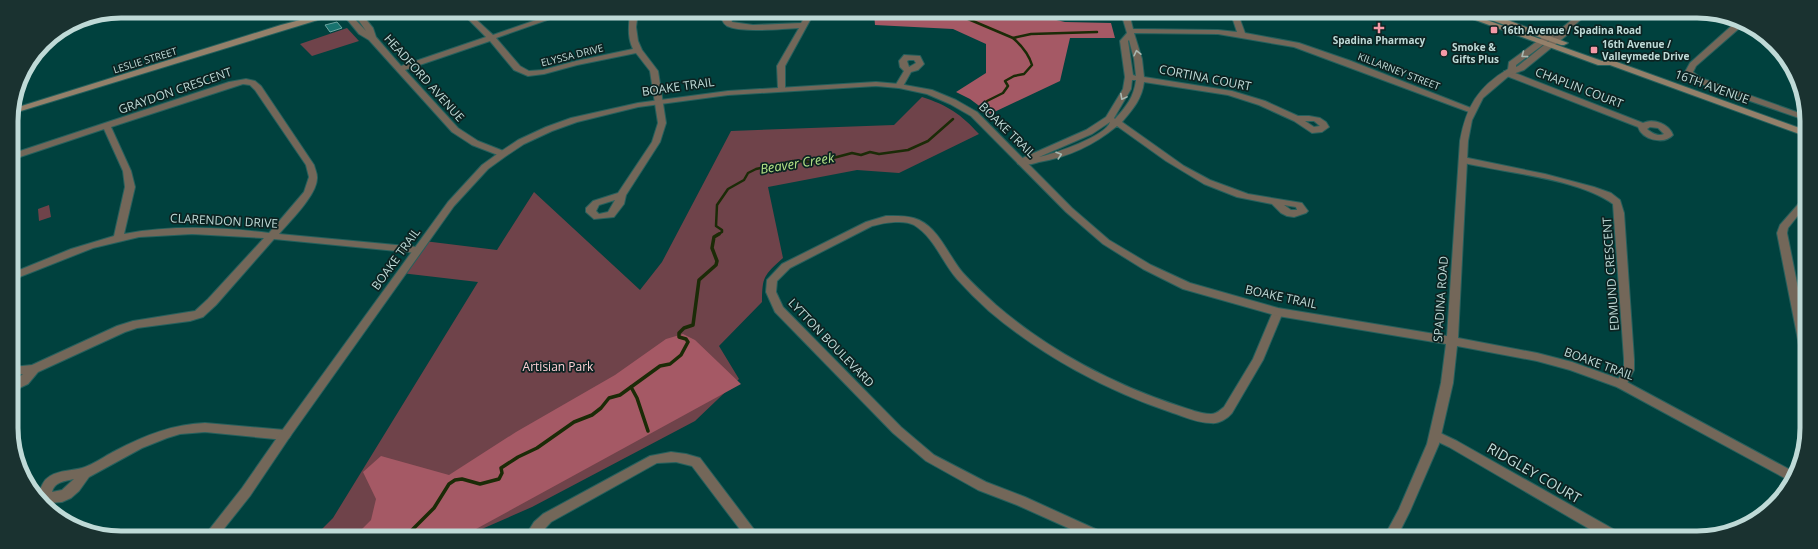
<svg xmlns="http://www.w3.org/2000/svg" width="1818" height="549" viewBox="0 0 1818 549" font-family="'Open Sans',sans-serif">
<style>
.green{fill:#6f434a}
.forest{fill:#a55965}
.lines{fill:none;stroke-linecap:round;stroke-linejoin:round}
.stream-far1{stroke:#1b2b07;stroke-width:2.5}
.stream{stroke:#1b2b07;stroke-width:3.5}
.building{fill:#18736f;stroke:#6da4a0}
.minor-casing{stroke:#26605d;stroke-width:2}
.tertiary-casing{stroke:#26605d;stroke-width:2}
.secondary-casing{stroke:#26605d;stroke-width:2}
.minor{fill:#736759;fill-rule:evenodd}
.tertiary{fill:#736759;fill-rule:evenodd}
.secondary{fill:#94806a;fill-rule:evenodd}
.oneway{stroke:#a8b8b1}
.poi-dot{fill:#f39aa7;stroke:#0c2322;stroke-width:1.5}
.labels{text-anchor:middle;stroke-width:3.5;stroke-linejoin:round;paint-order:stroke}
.far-poi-label{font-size:10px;font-weight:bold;fill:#bfdad7;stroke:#0c2322;text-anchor:start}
.far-street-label{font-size:10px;fill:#bfdad7;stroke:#0c2322}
.street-label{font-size:12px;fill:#bfdad7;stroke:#0c2322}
.park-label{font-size:12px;fill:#ffd1d6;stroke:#0c2322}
.water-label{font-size:13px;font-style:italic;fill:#b5e386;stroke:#0c2322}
.near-street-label{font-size:14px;fill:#bfdad7;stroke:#0c2322}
.rim{fill:none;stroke:#bfdad7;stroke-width:5}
</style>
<rect width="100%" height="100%" fill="#00413e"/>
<!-- green -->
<g class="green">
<polygon points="347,28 359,41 312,56 300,44"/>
<path d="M922,97c25,8 39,17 57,37l-80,39 -42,-3 -89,17 15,71c-19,17 -21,19 -21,44l-43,44 20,33 -44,42 -163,86 -64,28h-152l17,-17 145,-236 -77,-9 23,-32 73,9 37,-58 106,98 22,-28 69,-131 163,-6z"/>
<polygon points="49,205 51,217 39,221 38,209"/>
</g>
<!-- forest -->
<g class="forest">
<polygon points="874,13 1026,13 1065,22 1111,23 1115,38 1070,38 1060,81 990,114 970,99 956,92 986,73 986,44 953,29 875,25"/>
<polygon points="683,334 695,340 741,384 465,535 356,535 371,520 376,499 363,472 381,456 449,475 516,432 615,375 666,339"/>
</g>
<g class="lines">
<!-- stream-far1 -->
<g class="stream-far1">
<path d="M954,13l59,25c8,7 16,17 19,27l-8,9 -10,2 -9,5 3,5 -5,7 -16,8"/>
<polyline points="1013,38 1031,34 1097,32"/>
<polyline points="717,235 722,232 722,230 716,226 717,205 728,189 744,180 748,173 756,169 793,161 818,162 852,153 861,155 870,152 879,154 908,150 928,141 953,119"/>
</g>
<!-- stream -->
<g class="stream">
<polyline points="631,387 637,398 648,431"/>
<polyline points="407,535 434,508 449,484 455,480 462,479 480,484 499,479 502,473 501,468 518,457 537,448 574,422 592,415 601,408 609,398 620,395 660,366 670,364 681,355 688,342 686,339 679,337 679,333 684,328 693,325 699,280 716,265 717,261 712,248 714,237 719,234"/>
</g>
</g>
<!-- building -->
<polygon class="building" points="337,22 342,28 330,32 325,25"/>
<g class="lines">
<!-- minor casing -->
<g class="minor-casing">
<g id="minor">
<path d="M341,12h7l18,19 -13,-19h7l13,16 3,9 25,29 85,-29 -25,-25h7l25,23 66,-23h11l-74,26 24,28 9,5 14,-1 33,-9 57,-12c-6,-12 -4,-24 -3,-37h8l-2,15 2,14 4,9 16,21 8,52 -6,19 -34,53 -2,9 -10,13 -20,2 -8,-7v-4l7,-7 25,-8 34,-51 6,-19 -8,-52 -14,-18 -59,12 -33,9 -16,2 -14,-6 -24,-29 -85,29 53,58 20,13 28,11 1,2 -4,3 -31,-12 -20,-13 -83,-92 -10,-6zM615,200l-7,12 -9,2 -3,-3 3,-6z"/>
<polygon points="437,12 447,12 437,17 431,17 431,13"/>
<path d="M721,12h8l3,10 21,3 48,-2 7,-10h6l-29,53v25h-3l-4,-2 -1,-23 22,-38c-17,1 -57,5 -72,-2 -5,-3 -6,-9 -6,-14z"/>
<path d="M1121,13h8l4,16 85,1 19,2 -6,-18h7l7,19 54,10 52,18 125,49 -1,2h-6l-175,-65 -76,-13 -84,-1 8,26 2,18 88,14 33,10 33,15h11l11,2 6,4 3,5 -7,5 -10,1 -18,-12 -35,-16 -31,-10 -84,-13c-2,17 -11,27 -22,40l62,44 26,14 38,14 54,9 6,8 -2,2 -12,4 -7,-1 -6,-3 -9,-9 -35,-7 -33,-13 -38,-23 -49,-35c-23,19 -48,31 -78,36 -6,2 -15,4 -21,2l-1,-2 1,-2 68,-30 20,-13 17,-28 2,-12 -5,-36 7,-8zM1129,40l5,19 2,17 -3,-1 -5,-34zM1132,80h4c-2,17 -10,27 -21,39l-1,-1 17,-29zM1305,121h9l6,5 -6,1zM1110,122c-4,14 -56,32 -71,35l53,-23zM1284,205l12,2 1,3h-6z"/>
<polygon points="1714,15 1725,15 1737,21 1731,22"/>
<polygon points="1737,21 1743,25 1696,66 1693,72 1701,78 1805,115 1805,120 1695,82 1685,72 1690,63"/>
<path d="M904,55l16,1 4,8 -6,6 -7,2 -9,16h-3l-4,-2 9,-15 -4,-4 -1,-6zM909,60h5l2,3 -7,4 -2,-6z"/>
<path d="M1504,71h6l133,52c11,-5 26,1 30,12 -9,10 -31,5 -35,-8l-134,-52zM1650,127l8,1 6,6c-6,3 -12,-1 -17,-5z"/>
<path d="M246,79l9,2 6,5 53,79c1,4 3,8 3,12 1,17 -27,44 -38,57l138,13 5,3 -2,2 -3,1 -143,-14 -58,66 -13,12 -13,4 -53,7 -12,4 -87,40 -10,12 -15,7v-9l10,-8 -10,1v-8l19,-2 85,-39 16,-5 62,-10 13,-12 56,-61 -72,-4 -53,3 -46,11 -81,32v-7l59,-24 43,-13 11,-49 -2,-16 -19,-42 -93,31v-6l218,-72zM243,84l7,1 5,5 51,75 3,12 -5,15 -35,41c-49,-6 -97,-8 -145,1l11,-47 -4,-16 -20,-44z"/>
<path d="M1463,157l82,17 49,13 17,6 9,7 4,13 10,146v11l-9,17 -4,1 -4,-1 -2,-3 9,-14v-11l-11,-155c-36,-26 -109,-31 -153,-42l-1,-2 1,-2z"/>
<polygon points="1804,200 1804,208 1788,228 1787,233 1804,318 1804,349 1800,348 1799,345 1777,233 1780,225 1801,201"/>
<path d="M886,216c10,0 23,-1 33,4 21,10 30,37 44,53 10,11 22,22 33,32 52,45 118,80 183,101 10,3 22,8 32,8 6,0 9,-4 13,-7l29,-48 21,-50h8l1,3 -20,48 -31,53c-5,6 -13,11 -21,10 -13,0 -26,-6 -38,-10 -66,-22 -131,-57 -184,-102 -11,-10 -22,-21 -32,-32 -15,-17 -23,-42 -43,-54 -10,-6 -31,-2 -42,1l-82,42 -13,13 -1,11 7,15 118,120 33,28 52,27 39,15 77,35 2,4h-18l-69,-31 -39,-15 -52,-29 -33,-28 -118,-121 -9,-20 1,-12 15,-16 84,-42z"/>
<path d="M205,423l80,7 4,2 2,3 -2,3 -4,2 -80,-8 -25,2 -13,4 -25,10 -53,29 -10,14 -8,7 -9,4 -12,1 -9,-5 -2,-4c2,-7 4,-14 11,-18 10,-6 21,-5 32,-8 11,-3 23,-12 33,-17 28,-15 58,-27 90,-28zM74,479l-12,11 -10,2c2,-10 13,-11 22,-13z"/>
<polygon points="1436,431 1457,441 1622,534 1623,538 1605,538 1449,447 1432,439 1430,436 1432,433"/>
<polygon points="671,452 686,454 700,458 759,536 745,536 692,466 676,462 657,463 551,522 539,535 526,535 534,522 543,514 650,456"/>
</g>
</g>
<!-- tertiary casing -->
<g class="tertiary-casing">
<path id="tertiary" d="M1579,14h8l-18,16 -2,5 -43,35 -14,5 -27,23 -11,22 -4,21 -10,197 79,15 35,9 53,19 171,92 -4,9 -175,-95 -47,-17 -33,-9 -80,-15 -4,37 -14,61 -29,67 -13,26h-13l15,-28 28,-65 14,-61 5,-39 -168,-28 -95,-27 -40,-20 -40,-25 -37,-32 -95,-96 -21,-12 -23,-10 -28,-6 -23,-2 -148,9 -90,12 -61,15 -25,9 -28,13 -18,12 -18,13 -34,37 -165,232 -39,58 -31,39h-14l37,-47 39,-56 167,-230 34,-37 18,-13 18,-12 28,-13 25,-9 67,-15 90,-12 148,-9 23,2 33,6 24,10 21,12 95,96 37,32 42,25 39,18 88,25 169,28 13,-195c6,-34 18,-54 48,-72l1,-7 46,-34 8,-1zM1560,32l-42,34 -2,1v-2z"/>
</g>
<!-- secondary casing -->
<g class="secondary-casing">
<g id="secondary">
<polygon points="334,11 344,12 11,114 12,109 281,25"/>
<polygon points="1459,14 1470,14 1602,61 1614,61 1805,130 1805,136 1610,65 1598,65"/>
<polygon points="1491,16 1497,16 1568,43 1564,45 1561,45 1491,20"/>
</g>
</g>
<!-- minor -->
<use href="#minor" class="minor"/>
<!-- tertiary -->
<use href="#tertiary" class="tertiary"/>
<!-- secondary -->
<use href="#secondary" class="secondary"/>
</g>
<!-- one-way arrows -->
<defs><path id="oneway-chevron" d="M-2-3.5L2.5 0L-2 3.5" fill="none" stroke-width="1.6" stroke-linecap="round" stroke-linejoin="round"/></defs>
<g class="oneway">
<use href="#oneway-chevron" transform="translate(1137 53) rotate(-103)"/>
<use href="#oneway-chevron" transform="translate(1524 55) rotate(143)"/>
<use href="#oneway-chevron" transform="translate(1123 97) rotate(118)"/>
<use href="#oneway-chevron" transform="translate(1059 155) rotate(-18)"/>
</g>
<!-- markers -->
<g class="poi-dot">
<path d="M1377 22h4v4h4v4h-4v4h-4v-4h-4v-4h4z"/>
<rect x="1490" y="26" width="8" height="8" rx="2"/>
<rect x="1590" y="46" width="8" height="8" rx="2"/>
<circle cx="1444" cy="53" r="4"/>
</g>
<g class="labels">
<!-- far-poi labels -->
<g class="far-poi-label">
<text x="1502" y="34">16th Avenue / Spadina Road</text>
<text x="1379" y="44" text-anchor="middle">Spadina Pharmacy</text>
<text x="1602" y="48">16th Avenue /<tspan x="1602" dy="12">Valleymede Drive</tspan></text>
<text x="1452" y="51">Smoke &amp;<tspan x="1452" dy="12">Gifts Plus</tspan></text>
</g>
<!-- far-street labels -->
<g class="far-street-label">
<text transform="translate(572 55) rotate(-14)" y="4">ELYSSA DRIVE</text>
<text transform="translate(145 60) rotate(-17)" y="4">LESLIE STREET</text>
<text transform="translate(1399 71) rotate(21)" y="4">KILLARNEY STREET</text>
</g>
<!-- street labels -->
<g class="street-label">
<text transform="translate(424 78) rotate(48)" y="4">HEADFORD AVENUE</text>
<text transform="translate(1205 78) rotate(11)" y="4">CORTINA COURT</text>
<text transform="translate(678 87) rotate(-8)" y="4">BOAKE TRAIL</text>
<text transform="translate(1712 87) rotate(20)" y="4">16TH AVENUE</text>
<text transform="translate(1579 88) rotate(21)" y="4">CHAPLIN COURT</text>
<text transform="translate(175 91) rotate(-19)" y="4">GRAYDON CRESCENT</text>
<text transform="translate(1007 130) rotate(44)" y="4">BOAKE TRAIL</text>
<text transform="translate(224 221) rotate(3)" y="4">CLARENDON DRIVE</text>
<text transform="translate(396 259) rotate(-54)" y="4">BOAKE TRAIL</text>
<text transform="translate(1611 274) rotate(-94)" y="4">EDMUND CRESCENT</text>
<text transform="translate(1281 297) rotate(12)" y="4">BOAKE TRAIL</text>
<text transform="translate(1441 299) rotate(-86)" y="4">SPADINA ROAD</text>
<text transform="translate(831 343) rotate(46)" y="4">LYTTON BOULEVARD</text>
<text transform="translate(1599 364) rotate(20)" y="4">BOAKE TRAIL</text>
</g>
<!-- park labels -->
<g class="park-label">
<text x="558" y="371">Artisian Park</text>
</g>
<!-- water labels -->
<g class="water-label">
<text transform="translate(797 163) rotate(-9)" y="5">Beaver Creek</text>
</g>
<!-- near-street labels -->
<g class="near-street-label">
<text transform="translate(1534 473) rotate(30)" y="5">RIDGLEY COURT</text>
</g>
</g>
<!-- crop -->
<path d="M0 0H1818V549H0ZM121 18H1697A103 103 0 0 1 1800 121V428A103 103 0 0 1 1697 531H121A103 103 0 0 1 18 428V121A103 103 0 0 1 121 18Z" fill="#1a3230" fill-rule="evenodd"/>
<path class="rim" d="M121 18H1697A103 103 0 0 1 1800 121V428A103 103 0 0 1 1697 531H121A103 103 0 0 1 18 428V121A103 103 0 0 1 121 18Z"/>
</svg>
